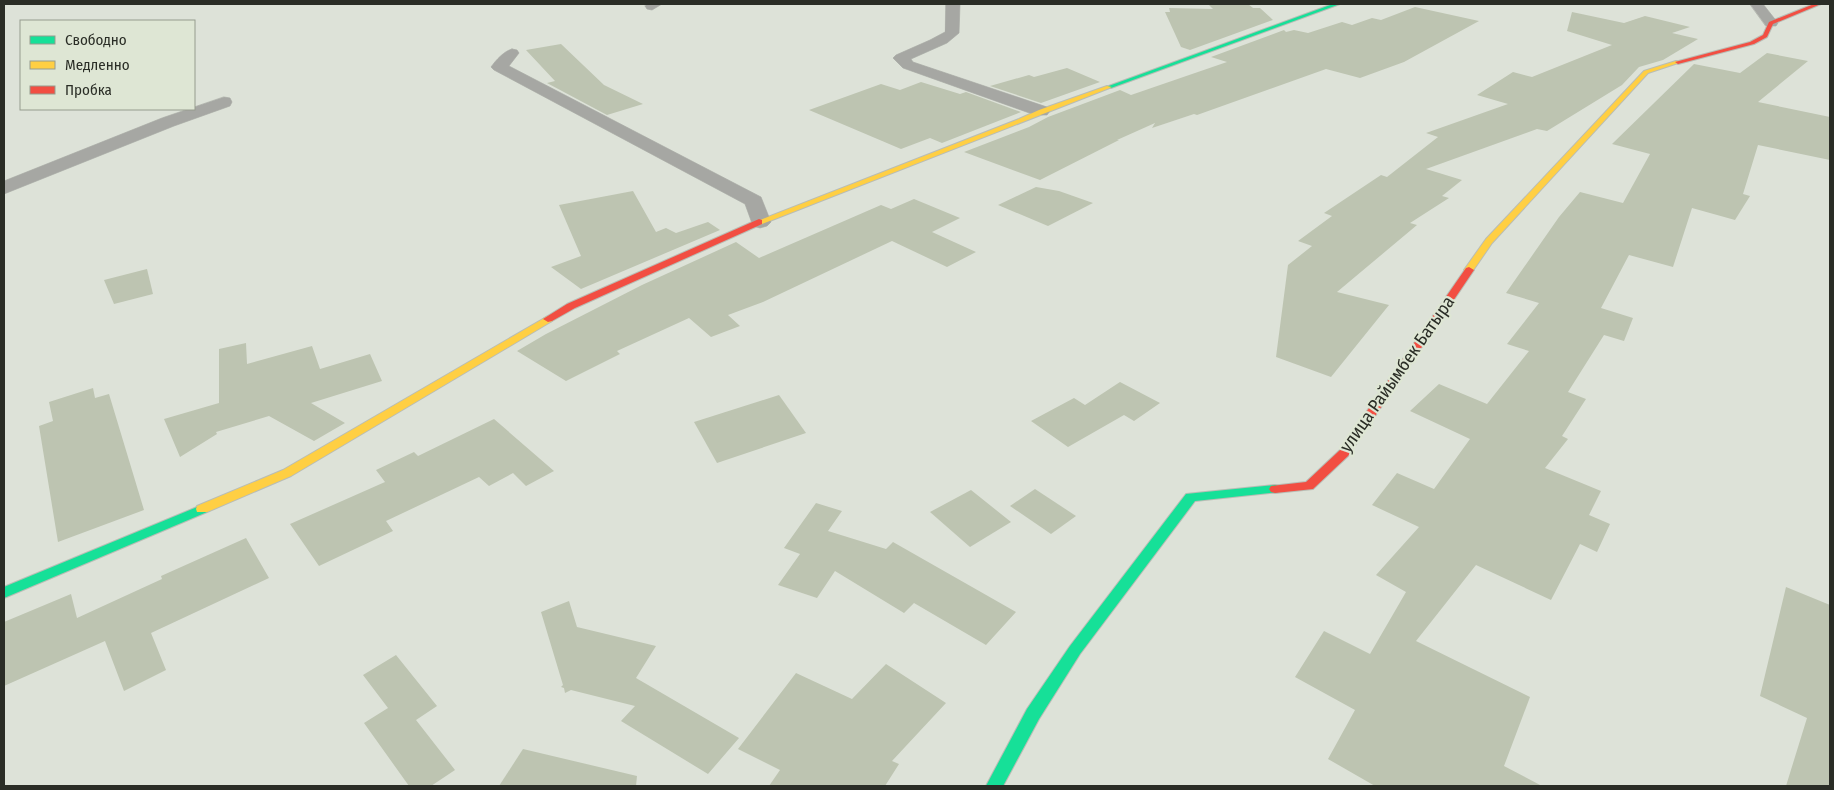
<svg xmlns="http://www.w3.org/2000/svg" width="1834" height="790" viewBox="0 0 1834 790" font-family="'Fira Sans Condensed',sans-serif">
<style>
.building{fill:#bdc4b1}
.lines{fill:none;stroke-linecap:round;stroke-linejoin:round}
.street-casing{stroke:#b9bdb5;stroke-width:1}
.fast-casing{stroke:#b9bdb5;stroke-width:2}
.slow-casing{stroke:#b9bdb5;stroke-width:2}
.jam-casing{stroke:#b9bdb5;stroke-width:2}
.street{fill:#a6a7a3;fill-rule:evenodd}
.fast{fill:#16e098;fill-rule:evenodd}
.slow{fill:#ffcf43;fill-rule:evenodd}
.jam{fill:#f24e42;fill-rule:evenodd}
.labels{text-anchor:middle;stroke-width:4.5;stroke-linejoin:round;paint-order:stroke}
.street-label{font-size:18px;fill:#2a2d26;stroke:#dee6d4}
</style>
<rect width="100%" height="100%" fill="#dde2d8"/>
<!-- building -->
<g class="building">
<polygon points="1208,4 1248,4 1253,8 1260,8 1273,20 1190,50 1181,47 1165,12 1170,12 1169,8 1213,9"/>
<polygon points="1415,7 1479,21 1404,62 1360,78 1326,69 1197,115 1194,114 1152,128 1155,123 1117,140 1119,140 1040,180 964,152 1029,127 1048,117 1120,90 1131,95 1227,62 1211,57 1284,30 1286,32 1294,30 1308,33 1342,22 1352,25 1372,18 1381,20"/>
<polygon points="1572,12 1624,23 1645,16 1690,27 1672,33 1698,39 1663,60 1639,67 1622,85 1547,131 1537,129 1426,169 1462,180 1442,196 1449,198 1410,223 1417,225 1337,292 1389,305 1331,377 1276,357 1288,265 1312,246 1298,241 1332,216 1324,213 1381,175 1387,177 1438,137 1426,133 1508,104 1477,95 1513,72 1532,77 1612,45 1567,31"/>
<polygon points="561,44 604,85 643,104 607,115 547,83 555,81 526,50"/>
<polygon points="1767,53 1808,61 1758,102 1830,117 1830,160 1758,145 1743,194 1750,196 1735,220 1692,208 1673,267 1629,255 1601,308 1633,318 1624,341 1604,335 1568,392 1586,399 1562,436 1568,439 1545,468 1601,491 1589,515 1610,524 1597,552 1580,544 1551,600 1476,565 1416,641 1530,697 1504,766 1542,786 1375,786 1328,759 1355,710 1295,677 1324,631 1370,654 1406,592 1376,575 1419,527 1372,505 1397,473 1434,489 1470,439 1410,411 1439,384 1487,404 1529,351 1507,344 1539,303 1506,293 1559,217 1580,192 1623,203 1650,154 1612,144 1694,64 1740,73"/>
<polygon points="1067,68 1100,82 1041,103 990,86 1029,75 1034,77"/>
<polygon points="921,82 960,94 966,92 1021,112 942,143 930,138 901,149 809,110 881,84 900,90"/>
<polygon points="1036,187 1059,191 1093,203 1048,226 998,205"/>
<polygon points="633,191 656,232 666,228 676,233 708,222 720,230 581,289 551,267 581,256 559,205"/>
<polygon points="914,199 960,218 932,232 976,252 947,267 892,241 763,302 728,315 740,326 711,337 689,318 617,351 620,354 566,381 517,351 546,334 642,285 736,242 759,258 881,205 891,209"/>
<polygon points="147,269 153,294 114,304 104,280"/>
<polygon points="246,343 247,364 312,346 320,369 370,354 382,381 311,403 345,423 314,441 269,416 216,432 217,434 180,457 164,419 219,403 219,349"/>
<polygon points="1120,382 1160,403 1134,421 1124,415 1068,447 1031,421 1074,398 1085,405"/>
<polygon points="93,388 95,398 109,394 144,510 58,542 39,426 53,421 49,402"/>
<polygon points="779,395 806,433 717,463 694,422"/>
<polygon points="494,419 554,471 526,486 513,473 489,486 479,477 386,521 393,531 319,566 290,524 385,482 376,470 414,452 418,456"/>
<polygon points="1035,489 1076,516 1051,534 1010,506"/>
<polygon points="971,490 1011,522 970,547 930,512"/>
<polygon points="816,503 842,511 828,531 886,549 893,542 1016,612 986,645 914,603 904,613 835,571 817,598 778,585 800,554 784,548"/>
<polygon points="246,538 269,578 151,633 166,670 124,691 105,641 4,686 4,622 71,594 77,618 162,579 161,576"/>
<polygon points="1786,587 1830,605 1830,786 1786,786 1807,718 1760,696"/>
<polygon points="569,601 577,627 656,646 636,678 739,738 708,774 621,721 635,706 571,690 565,693 564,688 561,687 563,685 541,612"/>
<polygon points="396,655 437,706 416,720 455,770 431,786 409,786 364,723 388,708 363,675"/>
<polygon points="886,664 946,703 892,761 899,764 885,786 769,786 780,770 738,749 796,673 852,699"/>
<polygon points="523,749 637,776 636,786 499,786"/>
</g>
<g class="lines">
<!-- street casing -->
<g class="street-casing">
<g id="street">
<polygon points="647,4 662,4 652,10 647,9 645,6"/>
<polygon points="946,4 960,4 959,33 947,43 911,59 913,62 1047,107 1050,111 1047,115 1035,115 903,68 893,58 896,55 930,40 945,32"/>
<polygon points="1750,4 1763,4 1778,23 1776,26 1766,26"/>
<path d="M512,49l5,1 2,3 -10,13 252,131 10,25 -4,4 -7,2 -7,-2 -8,-22 -251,-134 -3,-3c5,-7 13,-16 21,-18z"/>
<polygon points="224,97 230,98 232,102 230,106 174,126 4,194 4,181 162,118"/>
</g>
</g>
<!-- fast casing -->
<g class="fast-casing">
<g id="fast">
<polygon points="1333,4 1340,4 1111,88 1106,87"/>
<polygon points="1275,485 1279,486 1281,489 1279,492 1195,501 1080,654 1039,719 1003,786 986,786 1027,709 1070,646 1186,494"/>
<polygon points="202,505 207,506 208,509 207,512 4,598 4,587"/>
</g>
</g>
<!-- slow casing -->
<g class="slow-casing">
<g id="slow">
<polygon points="1676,61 1681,62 1648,73 1492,243 1472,272 1466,272 1464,270 1486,239 1644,71"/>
<polygon points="1107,86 1112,87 762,224 759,225 755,222 1019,119 1039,110"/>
<polygon points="548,316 552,317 553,319 552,321 291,476 207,512 197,512 196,509 197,506 283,470"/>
</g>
</g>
<!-- jam casing -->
<g class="jam-casing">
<g id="jam">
<polygon points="1814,4 1821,4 1773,24 1767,37 1754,44 1678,64 1675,62 1750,42 1763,35 1769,22"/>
<polygon points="759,219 762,220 762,224 575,308 552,321 548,322 543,319 567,304"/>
<polygon points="1469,267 1474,270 1348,456 1313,489 1275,493 1271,492 1269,489 1271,486 1306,482 1340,450 1466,268"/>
</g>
</g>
<!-- street -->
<use href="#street" class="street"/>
<!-- fast -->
<use href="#fast" class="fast"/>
<!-- slow -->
<use href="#slow" class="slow"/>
<!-- jam -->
<use href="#jam" class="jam"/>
</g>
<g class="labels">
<!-- street labels -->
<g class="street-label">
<text transform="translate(1397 374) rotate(-55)" y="6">улица Райымбек Батыра</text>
</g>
</g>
<!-- border -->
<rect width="1834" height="790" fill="none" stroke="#2a2d26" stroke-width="10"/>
<!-- legend -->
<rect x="20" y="20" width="175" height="90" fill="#dee6d4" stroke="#969c8e"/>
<rect x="30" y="36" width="25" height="8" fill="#16e098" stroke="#969c8e"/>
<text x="65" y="45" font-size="15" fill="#2a2d26">Свободно</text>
<rect x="30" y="61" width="25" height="8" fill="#ffcf43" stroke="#969c8e"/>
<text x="65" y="70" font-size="15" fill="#2a2d26">Медленно</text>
<rect x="30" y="86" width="25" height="8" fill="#f24e42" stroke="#969c8e"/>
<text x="65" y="95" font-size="15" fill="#2a2d26">Пробка</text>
</svg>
